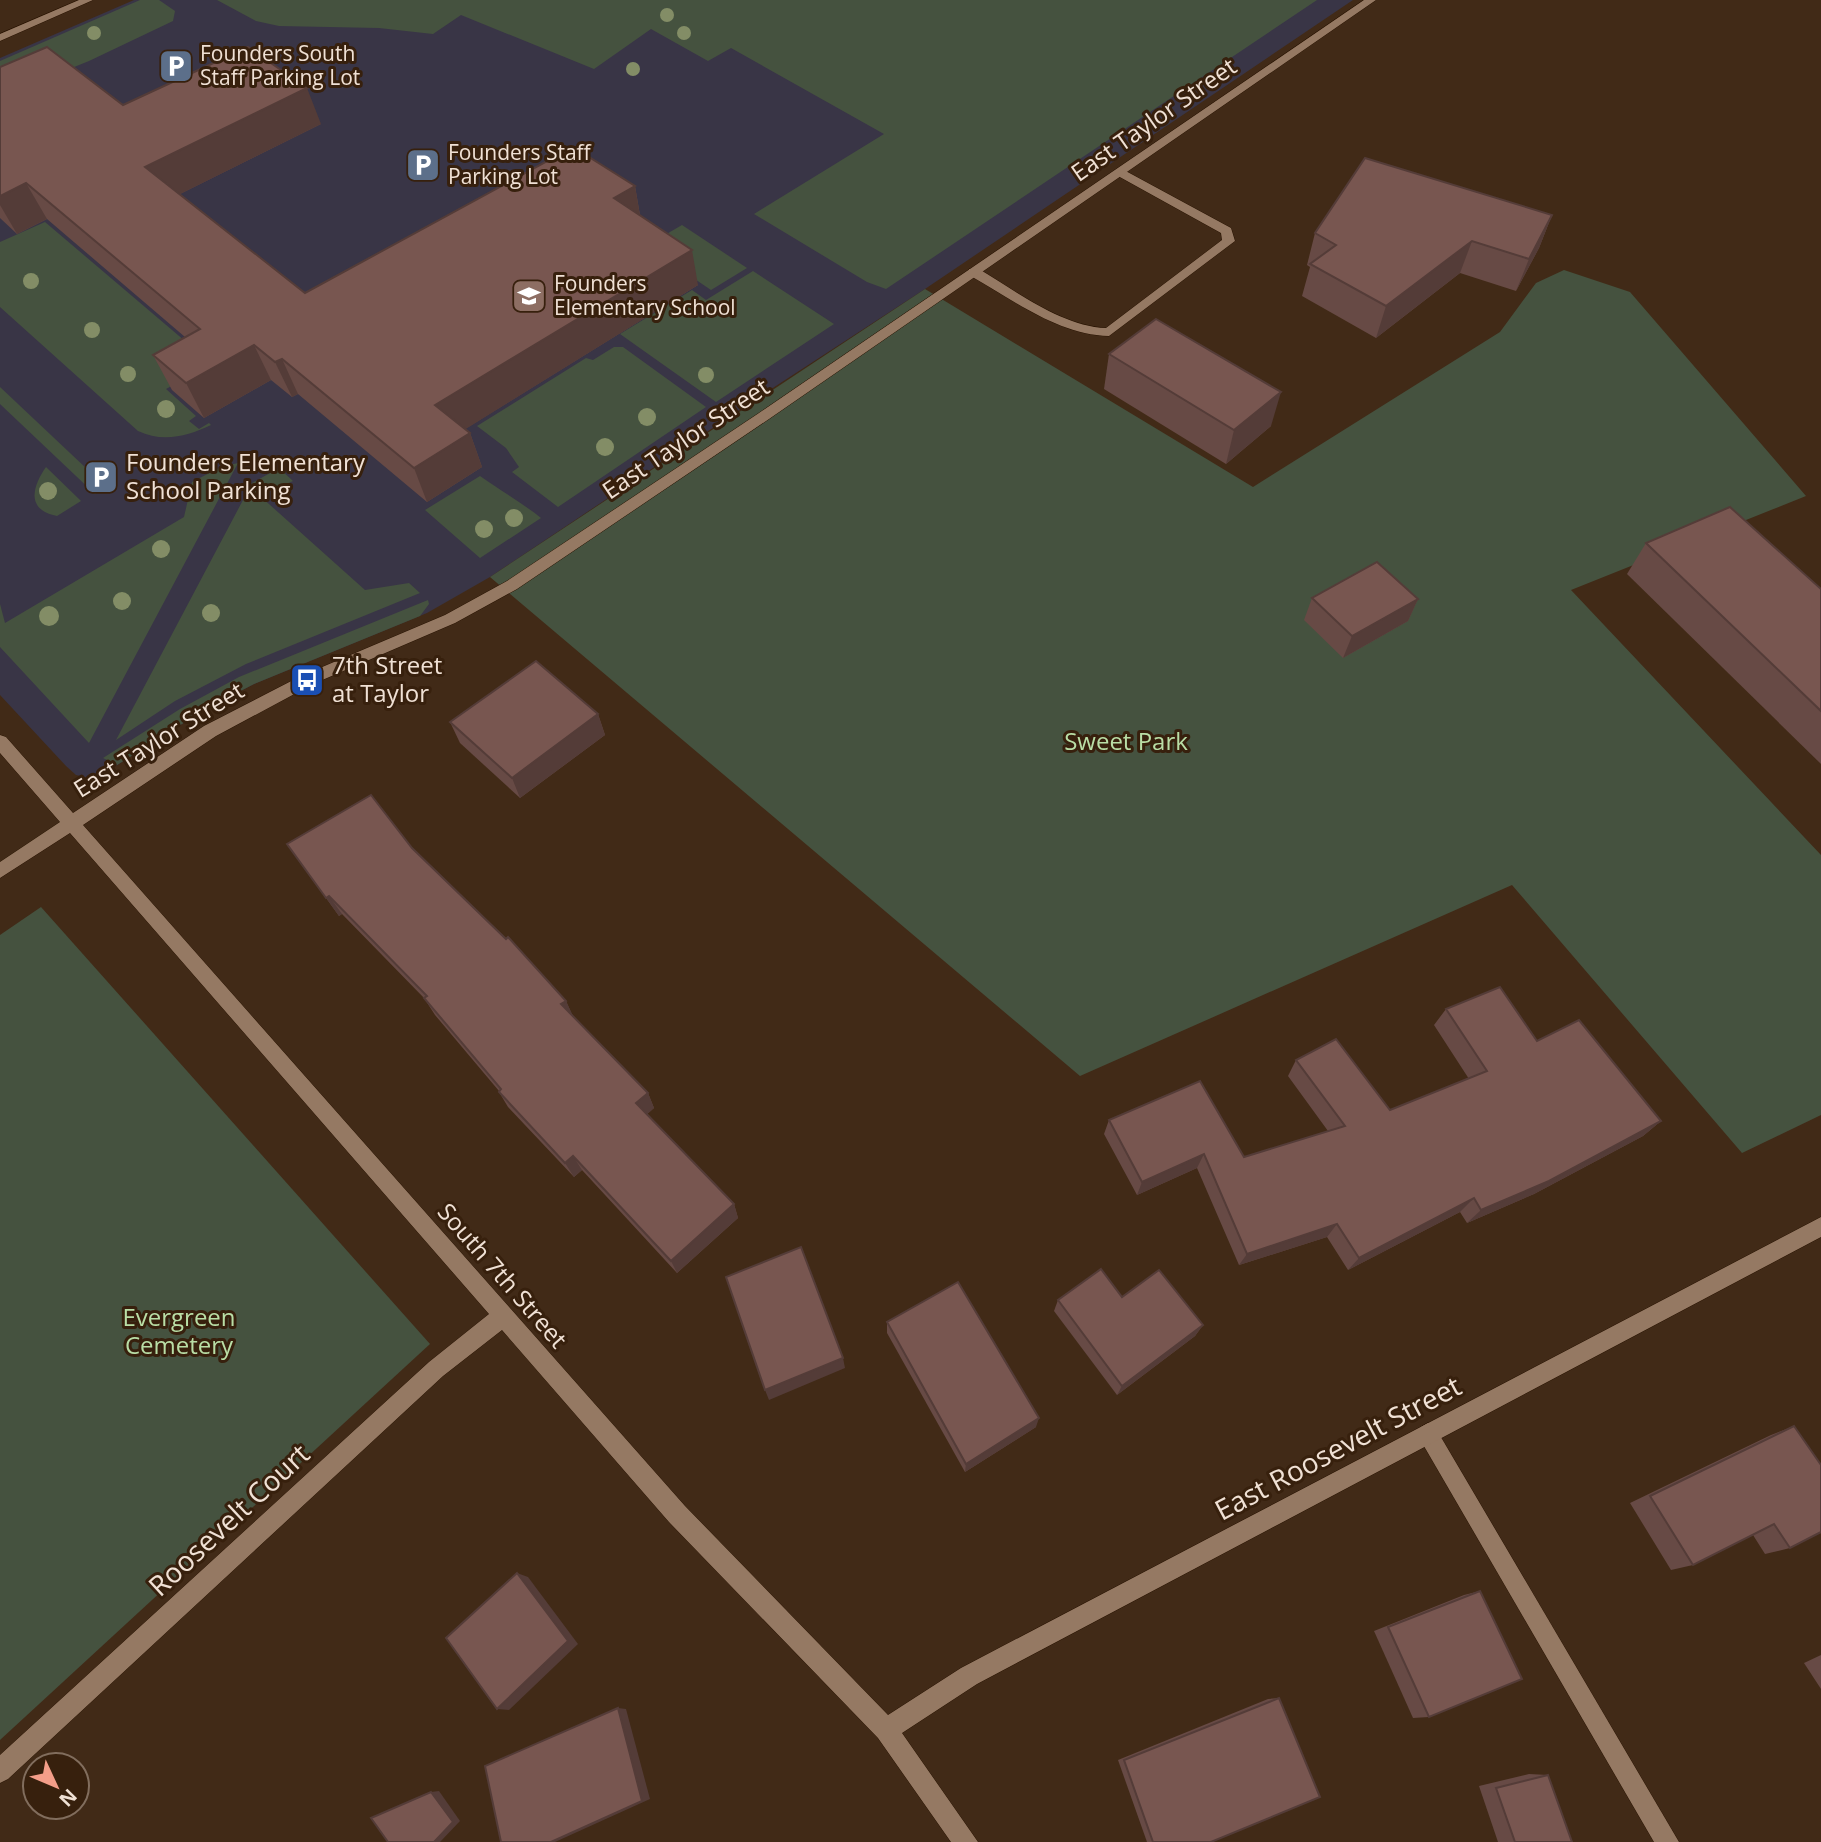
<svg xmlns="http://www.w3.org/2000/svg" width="1821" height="1842" viewBox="0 0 1821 1842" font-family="'Open Sans',sans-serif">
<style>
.education{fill:#393546}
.green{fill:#45523f}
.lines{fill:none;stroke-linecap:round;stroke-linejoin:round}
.service-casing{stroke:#271201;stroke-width:1}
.minor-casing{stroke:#271201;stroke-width:1}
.service{fill:#957963;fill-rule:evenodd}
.minor{fill:#957963;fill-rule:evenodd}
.tree{fill:#838d66}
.wall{fill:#674a45}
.shaded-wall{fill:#543c38}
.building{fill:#785650;stroke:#543c38;stroke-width:2}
.labels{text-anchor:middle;stroke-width:6;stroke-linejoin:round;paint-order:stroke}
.far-poi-label{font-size:21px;fill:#f0e1d5;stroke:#37200d;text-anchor:start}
.street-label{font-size:24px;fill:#f0e1d5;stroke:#37200d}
.poi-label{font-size:24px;fill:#f0e1d5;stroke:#37200d;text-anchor:start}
.park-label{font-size:24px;fill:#b9dea6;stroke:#37200d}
.near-street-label{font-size:28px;fill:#f0e1d5;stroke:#37200d}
</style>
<rect width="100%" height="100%" fill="#412a17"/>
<!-- education -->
<polygon class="education" points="134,0 1353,0 925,289 759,397 490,577 427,613 254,684 204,710 100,776 89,778 76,775 66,766 0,695 0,58"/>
<!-- green -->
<g class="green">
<polygon points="140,0 159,0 175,11 173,21 89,61 0,97 0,61"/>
<polygon points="217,0 1317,0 886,289 867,282 754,214 884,134 731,48 708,61 651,29 594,69 461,15 433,34 379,28 279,26 256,21"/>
<path d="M45,222l167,142 -46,25 30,27 -7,5 10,8 10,-6 2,2c-23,11 -48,18 -73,6l-138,-124v-65z"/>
<polygon points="682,225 747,268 711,290 646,246"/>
<polygon points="1564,270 1630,292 1806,496 1571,590 1821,855 1821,1115 1742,1153 1512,885 1080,1076 490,577 925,289 1253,487 1500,332 1536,283"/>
<polygon points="753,271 834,324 716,402 620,334 692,290 706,300"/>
<polygon points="614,347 623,347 706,407 558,507 512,472 519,467 506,448 477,426 586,358 593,360"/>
<polygon points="0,387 105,486 95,494 0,404"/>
<polygon points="238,463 89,743 0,647 0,604 5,623 184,517 192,482 221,467"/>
<path d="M46,467l35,34 -24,15c-31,-6 -25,-29 -11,-49z"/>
<polygon points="279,468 293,481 260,496 365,590 409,583 420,593 246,664 175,701 116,740 252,483"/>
<path d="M480,476c21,15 41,26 61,42l-61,40 -55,-48z"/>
<polygon points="428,600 429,604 420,616 254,684 204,710 117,765 103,758 180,709 239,677"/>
<polygon points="41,907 430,1344 0,1740 0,935"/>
</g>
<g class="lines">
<!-- service casing -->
<g class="service-casing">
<g id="service">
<path d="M1122,169l109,59 4,13 -126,95c-51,-1 -97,-37 -140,-61v-6h10c37,22 82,57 127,59l116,-88 -1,-7 -103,-57v-6z"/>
<polygon points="1428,1423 1435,1427 1679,1842 1654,1842 1421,1441 1417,1434 1421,1427"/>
</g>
</g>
<!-- minor casing -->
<g class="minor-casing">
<g id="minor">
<polygon points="79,0 93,0 0,41 0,34"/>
<polygon points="1364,0 1376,0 769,419 517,589 455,623 313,684 216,736 83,825 685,1506 888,1715 961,1668 1821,1217 1821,1237 977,1684 902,1733 978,1842 951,1842 878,1738 669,1522 502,1330 443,1376 8,1779 0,1783 0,1755 429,1362 489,1314 70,833 0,878 0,862 60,822 0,753 0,735 6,737 73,813 204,726 301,676 445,615 507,581 759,413"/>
</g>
</g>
<!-- service -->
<use href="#service" class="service"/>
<!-- minor -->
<use href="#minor" class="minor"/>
</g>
<!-- trees -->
<g class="tree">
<circle cx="667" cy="15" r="7"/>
<circle cx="94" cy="33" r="7"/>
<circle cx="684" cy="33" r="7"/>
<circle cx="633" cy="69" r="7"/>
<circle cx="31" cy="281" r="8"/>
<circle cx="92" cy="330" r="8"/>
<circle cx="128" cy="374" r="8"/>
<circle cx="706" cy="375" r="8"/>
<circle cx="166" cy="409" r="9"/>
<circle cx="647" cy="417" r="9"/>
<circle cx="605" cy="447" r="9"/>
<circle cx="48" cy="491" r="9"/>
<circle cx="514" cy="518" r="9"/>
<circle cx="484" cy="529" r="9"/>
<circle cx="161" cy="549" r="9"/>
<circle cx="122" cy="601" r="9"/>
<circle cx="211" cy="613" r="9"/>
<circle cx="49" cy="616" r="10"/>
</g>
<!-- wall -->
<g class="wall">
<polygon points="0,67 123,105 321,124 180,194 305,293 635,186 640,215 698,285 465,429 470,433 482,467 427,502 298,394 292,397 271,380 204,418 172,390 153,355 185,337 47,219 17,234 0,218"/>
<polygon points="1552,215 1539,248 1516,291 1460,273 1376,338 1302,296 1310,267 1307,265 1315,233"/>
<polygon points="1109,354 1271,426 1226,464 1104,389"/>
<polygon points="1646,543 1821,589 1821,764 1627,574"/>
<polygon points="1312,598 1418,599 1408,621 1343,658 1304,620"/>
<polygon points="598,714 605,735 520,798 460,743 450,722"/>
<polygon points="412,848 566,1001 573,1017 648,1093 654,1108 647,1114 734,1204 738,1218 677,1273 582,1170 574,1177 508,1107 499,1092 499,1091 435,1015 424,998 342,914 339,916 301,863"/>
<polygon points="1446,1009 1537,1041 1661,1121 1643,1136 1534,1194 1467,1223 1460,1212 1348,1270 1327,1237 1239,1265 1197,1168 1137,1195 1104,1134 1109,1120 1244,1157 1328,1131 1288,1076 1296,1060 1390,1110 1469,1079 1434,1025"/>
<polygon points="1122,1297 1203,1325 1195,1336 1117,1395 1054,1311 1058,1300"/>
<polygon points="887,1322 1036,1427 965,1472 887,1333"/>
<polygon points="1794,1426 1790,1548 1765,1554 1753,1535 1693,1565 1671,1570 1630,1503 1771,1435"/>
<polygon points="1480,1591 1429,1717 1413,1718 1374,1631 1464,1595"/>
<polygon points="1821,1655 1821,1689 1804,1663"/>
<polygon points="1279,1698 1211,1842 1147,1842 1118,1760 1268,1699"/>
<polygon points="1529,1774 1548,1775 1572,1842 1498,1842 1479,1786"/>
</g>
<!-- shaded-wall -->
<g class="shaded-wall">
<polygon points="307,88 321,124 162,203 145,167"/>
<polygon points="26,183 47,219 17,234 0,205 0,196"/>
<polygon points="635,186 641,222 614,198"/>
<polygon points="1552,215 1539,248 1516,291 1529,259"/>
<polygon points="1472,241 1460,273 1376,338 1386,306"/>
<polygon points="692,250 698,285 448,440 435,405"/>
<polygon points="254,345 271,380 204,418 186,383"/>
<polygon points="282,359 298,394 292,397 275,362"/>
<polygon points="1281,392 1271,426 1226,464 1234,430"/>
<polygon points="470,433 482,467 427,502 414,468"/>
<polygon points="1418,599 1408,621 1343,658 1352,636"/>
<polygon points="598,714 605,735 520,798 512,778"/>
<polygon points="329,896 342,914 339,916 326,898"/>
<polygon points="566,1001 574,1018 561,1004"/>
<polygon points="648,1093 654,1108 643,1118 636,1103"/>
<polygon points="1661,1121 1643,1136 1534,1194 1467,1223 1481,1210"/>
<polygon points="1204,1154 1197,1168 1137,1195 1142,1182"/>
<polygon points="573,1156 582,1170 574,1177 565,1163"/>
<polygon points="1474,1198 1460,1212 1348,1270 1359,1258"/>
<polygon points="734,1204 738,1218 677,1273 671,1261"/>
<polygon points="1337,1224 1327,1237 1239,1265 1247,1254"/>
<polygon points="1203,1325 1195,1336 1117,1395 1122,1386"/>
<polygon points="843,1358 845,1368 769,1400 765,1390"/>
<polygon points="1039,1418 1036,1427 965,1472 966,1464"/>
<polygon points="517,1573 528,1577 578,1644 509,1710 497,1709"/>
<polygon points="618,1708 626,1709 650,1799 555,1842 551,1842"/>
<polygon points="439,1791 460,1821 440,1842 434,1842 431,1792"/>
</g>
<!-- building -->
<g class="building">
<polygon points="47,47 123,105 248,47 307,88 145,167 305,293 573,147 635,186 614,198 692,250 435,405 470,433 414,468 282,359 275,362 254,345 186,383 153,355 200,329 26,183 0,196 0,67"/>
<polygon points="1365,158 1552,215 1529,259 1472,241 1386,306 1310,264 1336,245 1315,233"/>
<polygon points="1156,319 1281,392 1234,430 1109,354"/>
<polygon points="1730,507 1821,589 1821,711 1646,543"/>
<polygon points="1377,562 1418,599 1352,636 1312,598"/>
<polygon points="536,661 598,714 512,778 450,722"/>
<polygon points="371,795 412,848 506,939 508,937 566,1001 561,1004 648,1093 636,1103 734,1204 671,1261 573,1156 565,1163 499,1092 501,1089 424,998 427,996 329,896 326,898 287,844"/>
<polygon points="1500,987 1537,1041 1579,1020 1661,1121 1549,1181 1481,1210 1474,1198 1359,1258 1337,1224 1247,1254 1204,1154 1142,1182 1109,1120 1200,1081 1244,1157 1345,1126 1296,1060 1336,1039 1390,1110 1487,1071 1446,1009"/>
<polygon points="801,1247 843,1358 765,1390 726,1277"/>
<polygon points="1101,1269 1122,1297 1159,1270 1203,1325 1122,1386 1058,1300"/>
<polygon points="958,1282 1039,1418 966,1464 887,1322"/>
<polygon points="1794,1426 1821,1465 1821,1532 1790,1548 1774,1524 1693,1565 1650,1496"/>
<polygon points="517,1573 568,1641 497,1709 446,1638"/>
<polygon points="1480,1591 1522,1679 1429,1717 1388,1627"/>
<polygon points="1279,1698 1320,1797 1211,1842 1153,1842 1124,1760"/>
<polygon points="618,1708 642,1801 551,1842 501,1842 485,1766"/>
<polygon points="1548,1775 1572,1842 1515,1842 1496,1788"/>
<polygon points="431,1792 453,1822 434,1842 388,1842 371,1818"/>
</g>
<!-- icons -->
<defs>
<g id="parking-square" transform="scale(1.75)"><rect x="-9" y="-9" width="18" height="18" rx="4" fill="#5c6f8a" stroke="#37200d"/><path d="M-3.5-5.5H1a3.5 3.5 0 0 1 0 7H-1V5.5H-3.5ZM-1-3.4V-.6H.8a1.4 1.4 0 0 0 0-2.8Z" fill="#fff"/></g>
<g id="school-square" transform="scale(1.75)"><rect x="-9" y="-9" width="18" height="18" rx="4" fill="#8d6e63" stroke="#37200d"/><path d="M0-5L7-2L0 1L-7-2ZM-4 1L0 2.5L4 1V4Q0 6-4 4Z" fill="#fff"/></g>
<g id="bus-square" transform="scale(1.75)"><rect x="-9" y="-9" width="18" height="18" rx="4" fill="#1a4fb4" stroke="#37200d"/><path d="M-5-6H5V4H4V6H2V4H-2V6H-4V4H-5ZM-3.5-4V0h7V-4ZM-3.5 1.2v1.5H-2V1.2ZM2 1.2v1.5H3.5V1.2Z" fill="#fff"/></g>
</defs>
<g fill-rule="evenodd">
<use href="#parking-square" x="176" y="66"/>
<use href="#parking-square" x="423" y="165"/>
<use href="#school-square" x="529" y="296"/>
<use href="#parking-square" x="101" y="477"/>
<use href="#bus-square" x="307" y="680"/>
</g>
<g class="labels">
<!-- far-poi labels -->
<g class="far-poi-label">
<text x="200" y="61">Founders South<tspan x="200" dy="24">Staff Parking Lot</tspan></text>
<text x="448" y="160">Founders Staff<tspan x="448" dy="24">Parking Lot</tspan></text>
<text x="554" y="291">Founders<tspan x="554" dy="24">Elementary School</tspan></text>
</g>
<!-- street labels -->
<g class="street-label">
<text transform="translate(1154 120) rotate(-35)" y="8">East Taylor Street</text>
<text transform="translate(686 439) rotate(-34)" y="8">East Taylor Street</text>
<text transform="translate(159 740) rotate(-32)" y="8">East Taylor Street</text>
<text transform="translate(502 1276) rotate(49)" y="8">South 7th Street</text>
</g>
<!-- poi labels -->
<g class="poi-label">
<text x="126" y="471">Founders Elementary<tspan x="126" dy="28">School Parking</tspan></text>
<text x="332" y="674">7th Street<tspan x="332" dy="28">at Taylor</tspan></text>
</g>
<!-- park labels -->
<g class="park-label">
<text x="1126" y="750">Sweet Park</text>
<text x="179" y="1326">Evergreen<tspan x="179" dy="28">Cemetery</tspan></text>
</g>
<!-- near-street labels -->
<g class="near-street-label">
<text transform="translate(1338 1448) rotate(-28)" y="10">East Roosevelt Street</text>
<text transform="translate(229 1520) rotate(-43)" y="10">Roosevelt Court</text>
</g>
</g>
<!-- north arrow -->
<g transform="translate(56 1786) rotate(134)"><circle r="33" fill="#37200d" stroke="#816d5d" stroke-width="2"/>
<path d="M0-5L12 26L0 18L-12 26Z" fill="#f49e89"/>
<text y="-10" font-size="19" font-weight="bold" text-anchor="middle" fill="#f0e1d5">N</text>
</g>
</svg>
